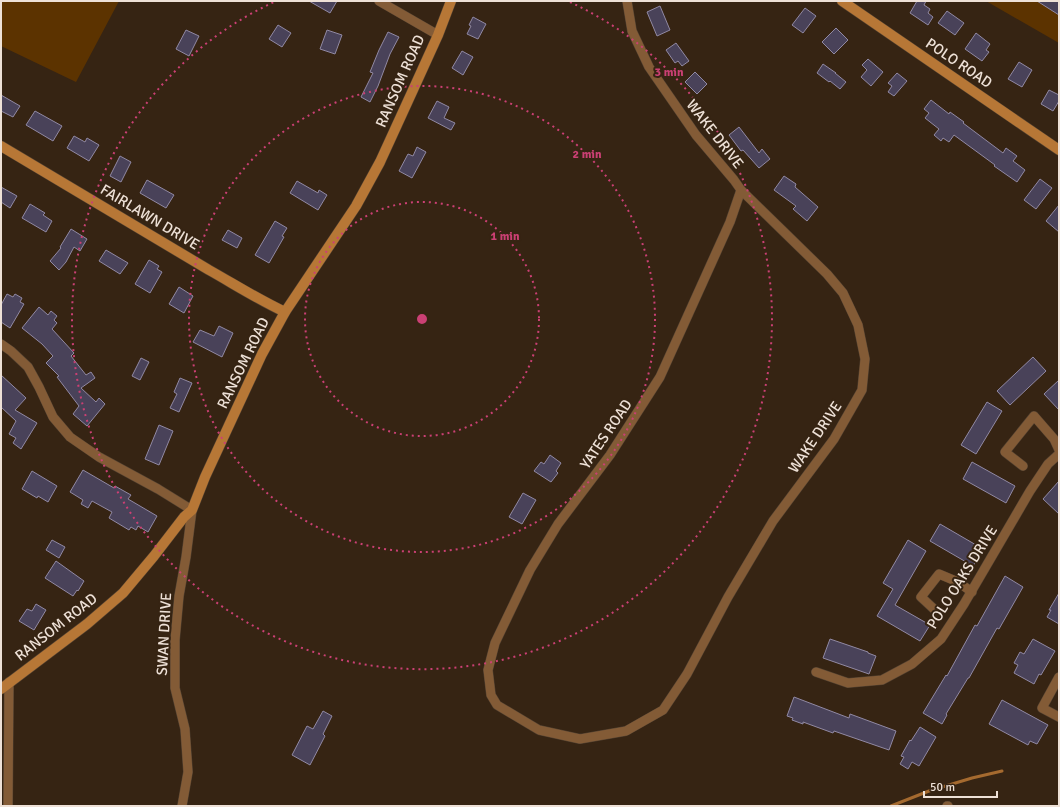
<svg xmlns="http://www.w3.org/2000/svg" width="1060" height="807" viewBox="0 0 1060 807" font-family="Signika,sans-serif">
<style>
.green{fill:#5c3300}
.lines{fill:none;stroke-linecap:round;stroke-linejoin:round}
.stream{stroke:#a56a2f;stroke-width:3}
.building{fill:#494259;stroke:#9189a3}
.street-casing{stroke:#534232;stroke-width:10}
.secondary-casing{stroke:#534232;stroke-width:11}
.street{stroke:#835b36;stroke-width:9}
.secondary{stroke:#b77736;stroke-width:10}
.ring{fill:none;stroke:#cb4074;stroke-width:2;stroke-dasharray:2 4}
.labels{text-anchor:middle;stroke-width:4;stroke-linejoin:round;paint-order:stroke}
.street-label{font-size:15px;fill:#eee1d7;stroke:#362413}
.centre{fill:#cb4074;stroke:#362413;stroke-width:2}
.ring-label{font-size:12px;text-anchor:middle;font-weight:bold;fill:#cb4074;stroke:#362413;stroke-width:4;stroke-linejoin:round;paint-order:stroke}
</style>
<rect width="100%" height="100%" fill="#362413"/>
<!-- green -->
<g class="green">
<polygon points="1,1 119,1 76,82 1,46"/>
<polygon points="986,1 1059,1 1059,43"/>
</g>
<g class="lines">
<!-- stream -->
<polyline class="stream" points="891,806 929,791 972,778 1002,771"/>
</g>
<!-- building -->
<g class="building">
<polygon points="309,1 337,1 330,13"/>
<polygon points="917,1 926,1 924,5 930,9 928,13 933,17 928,25 910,13"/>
<polygon points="1037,1 1059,1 1059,15"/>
<polygon points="660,6 670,30 657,36 647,12"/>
<polygon points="805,8 816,16 803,33 792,25"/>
<polygon points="947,11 964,23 955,35 938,23"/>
<polygon points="473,17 486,24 478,39 467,34 471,26 469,25"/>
<polygon points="278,25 291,33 282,47 269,39"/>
<polygon points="836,28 848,40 834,54 822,42"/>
<polygon points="186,30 199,36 189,56 176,49"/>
<polygon points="327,30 342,35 335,54 320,49"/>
<polygon points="388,32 399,37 390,54 378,86 370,102 361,97 373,73 370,72 379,50"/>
<polygon points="976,33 990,44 986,50 989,52 982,61 965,49"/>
<polygon points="676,43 689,61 682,66 678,61 675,63 666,50"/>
<polygon points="462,51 473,57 463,75 452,68"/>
<polygon points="868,59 883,72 871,86 861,77 867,70 862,65"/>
<polygon points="1019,62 1032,70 1022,87 1008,79"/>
<polygon points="823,64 836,73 835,73 846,82 840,89 830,81 829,82 817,73"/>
<polygon points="695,72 707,84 697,94 685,82"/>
<polygon points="897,73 907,81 894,96 888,92 892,86 888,83"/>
<polygon points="1049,90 1059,95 1059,101 1053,111 1041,104"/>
<polygon points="1,95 20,106 13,117 1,111"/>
<polygon points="931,100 949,114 950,112 964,122 963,123 1003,153 1006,148 1017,156 1013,161 1025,170 1017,182 994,166 995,165 954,135 949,142 943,138 941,141 934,135 939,129 925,118 929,113 924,109"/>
<polygon points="437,101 449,107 444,118 455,123 451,130 428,118"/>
<polygon points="35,111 62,126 53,141 26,125"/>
<polygon points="739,127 759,153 762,149 770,159 759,168 743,150 741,151 729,135"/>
<polygon points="74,136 85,142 87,138 99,145 89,161 67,148"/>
<polygon points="417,147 426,152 412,178 399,171 408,154 413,156"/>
<polygon points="120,156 131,162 121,182 110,176"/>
<polygon points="784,176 796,184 795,187 818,207 807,221 793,209 796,206 774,190"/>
<polygon points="1040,179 1052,188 1036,209 1024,200"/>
<polygon points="147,180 174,195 166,208 140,193"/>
<polygon points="297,181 318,193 319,190 327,195 318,210 290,193"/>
<polygon points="1,187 17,196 10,208 1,202"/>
<polygon points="30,204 45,213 43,215 52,221 46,232 22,218"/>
<polygon points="1059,205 1059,232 1046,221"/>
<polygon points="275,221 287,228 282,236 284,237 269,263 255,255"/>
<polygon points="71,229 87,239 80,251 74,247 66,262 59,270 50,261 61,248 60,247"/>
<polygon points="228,230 242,238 237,248 222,240"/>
<polygon points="106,250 128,263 120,274 99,261"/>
<polygon points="149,260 159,266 157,269 162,272 150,293 135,284"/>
<polygon points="179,287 193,296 184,313 169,304"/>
<polygon points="7,294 13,297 15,294 22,298 20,302 24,304 10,328 1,322 1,305"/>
<polygon points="39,307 48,315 51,311 57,316 54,320 57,323 52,329 74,353 71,356 86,375 91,372 95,378 81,388 96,402 99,398 105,404 87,426 73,414 79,406 57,377 59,376 46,363 53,356 42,344 22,328"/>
<polygon points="219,326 233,333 222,357 193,342 200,330 214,336"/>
<polygon points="1033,357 1046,371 1010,405 997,391"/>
<polygon points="141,358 149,362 140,380 132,376"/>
<polygon points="1,375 26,398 15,410 37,423 21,449 13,443 16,438 9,434 16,421 1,407"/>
<polygon points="180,378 192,383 179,412 170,408 177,394 174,392"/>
<polygon points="1059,380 1059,410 1044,394"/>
<polygon points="987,402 1002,411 976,454 961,445"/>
<polygon points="159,425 173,431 159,465 145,459"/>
<polygon points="550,455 561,463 556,471 558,473 551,482 534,471 541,462 544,464"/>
<polygon points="972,462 1015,486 1006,503 963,479"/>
<polygon points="83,470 114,488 115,486 131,495 128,499 157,516 148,532 138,526 136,530 131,527 129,530 109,518 112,512 92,501 88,508 81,504 83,500 70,492"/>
<polygon points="32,471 57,486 48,502 38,496 37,498 22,489"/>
<polygon points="1059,481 1059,514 1043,499"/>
<polygon points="523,493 536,500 522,524 509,517"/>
<polygon points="940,524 983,549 973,566 930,541"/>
<polygon points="52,540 65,547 59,558 46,550"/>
<polygon points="908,540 926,551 895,605 930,625 920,641 877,616 893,589 883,583"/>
<polygon points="56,561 84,581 78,591 77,590 73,596 45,578"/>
<polygon points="1005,576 1023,587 999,629 997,628 969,678 968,678 946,714 947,715 942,724 923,713 946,675 947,676 975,625 977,626"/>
<polygon points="1059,593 1059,624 1047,617 1051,610 1049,610"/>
<polygon points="36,604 46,610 34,630 19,621 27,609 32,611"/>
<polygon points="830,639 868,652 868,653 876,656 869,674 823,658"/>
<polygon points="1033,639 1055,651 1041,675 1039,674 1034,684 1014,673 1018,665 1014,663 1020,652 1024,654"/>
<polygon points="794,697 849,718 850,714 896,731 889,750 834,731 833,733 803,722 803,724 792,720 793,718 787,716"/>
<polygon points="1002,700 1048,725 1037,744 1030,741 1028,745 989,724"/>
<polygon points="323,711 332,716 323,734 325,736 310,765 292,755 307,726 313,729"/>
<polygon points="920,727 936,737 919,766 912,762 908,769 900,764 904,757 901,756 910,740 911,741"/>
</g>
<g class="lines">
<!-- street casing -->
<g class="street-casing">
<g id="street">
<polyline points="379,1 438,35"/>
<polyline points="627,1 632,31 649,67 696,135 734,180 741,190 827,274 843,293 858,325 865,359 862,390 834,439 773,521 728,597 687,674 663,710 626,731 580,739 539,730 497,705 491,695 488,670 495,643 530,570 558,524 610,455 660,377 730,222 741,190"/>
<polyline points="1,344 11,351 28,367 39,387 53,417 70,437 99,457 158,489 192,510 186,557 179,596 175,640 175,688 185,729 188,772 182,806"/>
<polyline points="1023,466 1005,452 1034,416 1054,439 1059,450"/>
<polyline points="935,610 921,597 939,574 958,582 972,592"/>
<polyline points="816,672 848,683 882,680 912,664 941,639 964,604 1030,491 1048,464 1059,454"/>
<polyline points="1059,677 1042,708 1059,717"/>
<polyline points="8,806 9,682"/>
<polyline points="947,806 948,806"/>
</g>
</g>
<!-- secondary casing -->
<g class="secondary-casing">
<g id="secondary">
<polyline points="842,1 1059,150"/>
<path d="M1,146l208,124c25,14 50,30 76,42"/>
<polyline points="1,689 87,624 123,593 154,556 184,517 192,510 205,477 262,354 285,312 356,206 380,162 418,79 438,35 451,1"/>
</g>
</g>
<!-- street -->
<use href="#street" class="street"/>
<!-- secondary -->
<use href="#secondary" class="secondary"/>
</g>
<!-- distance rings -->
<g class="ring">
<circle cx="422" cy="319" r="117"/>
<circle cx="422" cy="319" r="233"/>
<path d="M570 2A350 350 0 1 1 274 2"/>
</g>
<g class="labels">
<!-- street labels -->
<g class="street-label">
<text transform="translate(959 63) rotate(34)" y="5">POLO ROAD</text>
<text transform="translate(400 81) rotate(-66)" y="5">RANSOM ROAD</text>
<text transform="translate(715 134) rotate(52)" y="5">WAKE DRIVE</text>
<text transform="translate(150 217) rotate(31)" y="5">FAIRLAWN DRIVE</text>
<text transform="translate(243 363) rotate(-64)" y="5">RANSOM ROAD</text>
<text transform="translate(606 434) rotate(-56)" y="5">YATES ROAD</text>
<text transform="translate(815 437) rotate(-56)" y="5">WAKE DRIVE</text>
<text transform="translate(962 577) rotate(-58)" y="5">POLO OAKS DRIVE</text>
<text transform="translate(56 627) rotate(-38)" y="5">RANSOM ROAD</text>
<text transform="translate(164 634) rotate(-87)" y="5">SWAN DRIVE</text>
</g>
</g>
<circle cx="422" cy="319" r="6" class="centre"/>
<g class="ring-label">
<text x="669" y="76">3 min</text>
<text x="587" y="158">2 min</text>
<text x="505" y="240">1 min</text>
</g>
<!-- border -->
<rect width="1060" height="807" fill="none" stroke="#eee1d7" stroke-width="4"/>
<!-- scale -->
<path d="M924 791v6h73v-6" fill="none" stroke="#eee1d7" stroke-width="2"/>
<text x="930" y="791" font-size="12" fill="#eee1d7" stroke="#362413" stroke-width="3" paint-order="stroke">50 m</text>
</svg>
